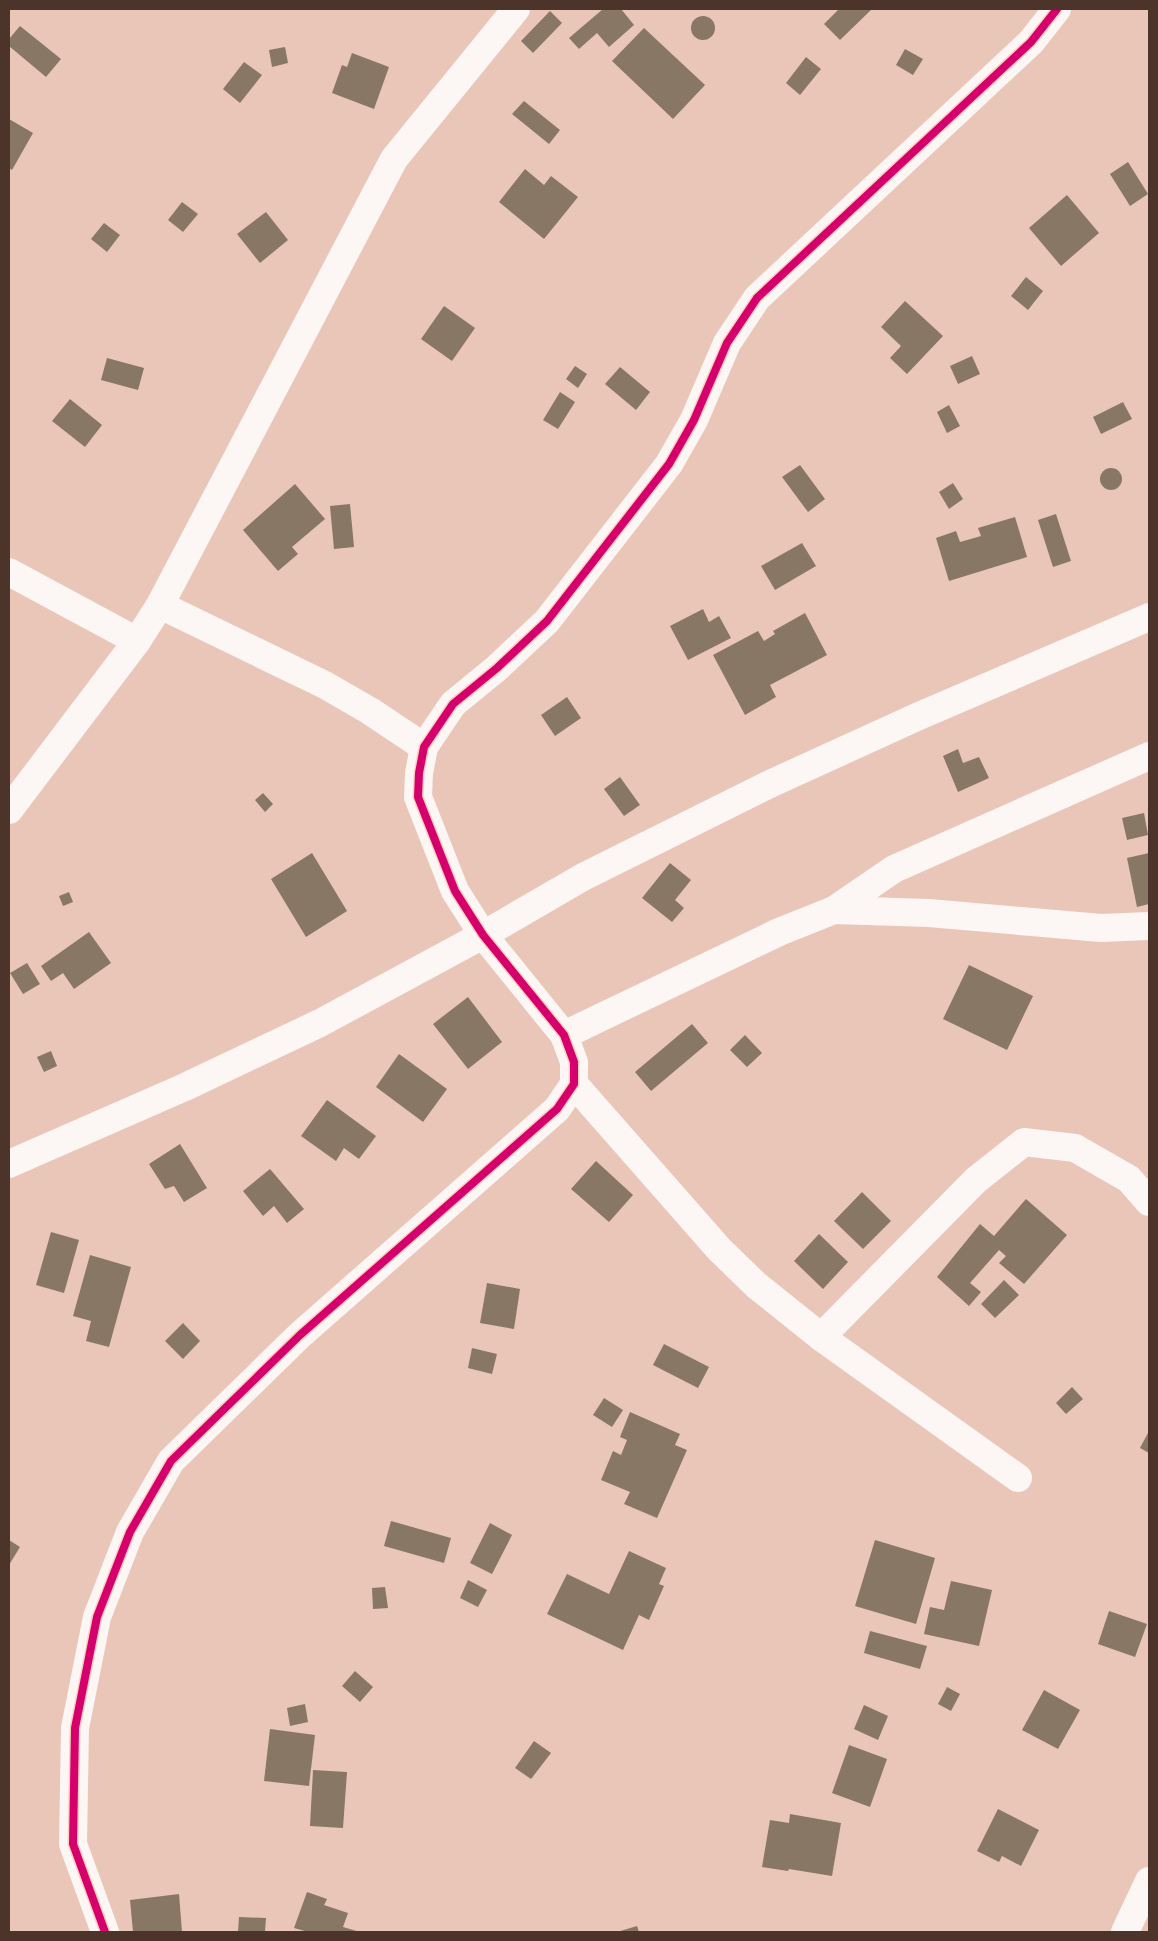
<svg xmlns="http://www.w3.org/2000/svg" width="1158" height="1941" viewBox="0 0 1158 1941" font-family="'Roboto Condensed',sans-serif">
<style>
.building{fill:#887764}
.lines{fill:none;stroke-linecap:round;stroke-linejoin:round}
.street{stroke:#fcf6f4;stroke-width:28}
.secondary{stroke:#fcf6f4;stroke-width:28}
.cycleway-casing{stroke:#f9d1c2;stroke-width:11}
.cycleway{stroke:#d6006c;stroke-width:8}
</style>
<rect width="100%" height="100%" fill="#e9c6b8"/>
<!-- building -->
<g class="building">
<polygon points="603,9 621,9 634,25 609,47 597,33 579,49 569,38"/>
<polygon points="839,9 872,9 840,40 824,24"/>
<polygon points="550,11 562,23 533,53 521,41"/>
<circle cx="703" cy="28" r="12"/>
<polygon points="20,26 61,59 46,77 9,46 9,39"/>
<polygon points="644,28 705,85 673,119 612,61"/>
<polygon points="285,47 288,63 272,67 269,50"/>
<polygon points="905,49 923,59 913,75 896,65"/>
<polygon points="352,53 389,67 374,109 332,93 342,65 347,67"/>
<polygon points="806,57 821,69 800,95 786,83"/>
<polygon points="244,62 262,75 240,103 223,89"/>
<polygon points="524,101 560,130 549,144 512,114"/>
<polygon points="9,119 33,133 12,170 9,168"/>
<polygon points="1128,162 1148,194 1130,206 1110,174"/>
<polygon points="525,169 544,185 551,176 578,197 544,239 499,202"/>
<polygon points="1067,195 1099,233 1061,266 1029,228"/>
<polygon points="182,202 198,214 183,232 168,220"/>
<polygon points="266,212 288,240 260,263 237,234"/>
<polygon points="104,223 120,235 107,252 91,239"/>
<polygon points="1026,277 1043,291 1028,310 1011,296"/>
<polygon points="905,301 943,336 907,374 890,358 901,346 881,327"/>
<polygon points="444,306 475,328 452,361 421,339"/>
<polygon points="972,356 980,374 958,384 950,366"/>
<polygon points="107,358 144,368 138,390 101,380"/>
<polygon points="575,366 587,374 578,388 566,379"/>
<polygon points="620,367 650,392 636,410 605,384"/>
<polygon points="560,392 575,402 558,429 543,420"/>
<polygon points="70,399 102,425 85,447 52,421"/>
<polygon points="1123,402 1132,419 1101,434 1093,417"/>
<polygon points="949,405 960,426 947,433 937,412"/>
<polygon points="800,465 825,499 808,512 782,477"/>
<circle cx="1111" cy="479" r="11"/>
<polygon points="953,483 963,499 949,509 939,492"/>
<polygon points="295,484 325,519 292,547 298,554 278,571 243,530"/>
<polygon points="350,504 354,547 334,549 330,506"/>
<polygon points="1056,514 1071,561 1053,567 1038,520"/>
<polygon points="1015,517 1027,557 949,581 936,538 956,531 960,542 981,536 978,528"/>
<polygon points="802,543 816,566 775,590 761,566"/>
<polygon points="703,609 709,622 719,616 731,638 688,660 670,626"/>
<polygon points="805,613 827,655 770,685 776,697 745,715 713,655 758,631 764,641 775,634 773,631"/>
<polygon points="567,697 581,718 555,736 541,715"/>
<polygon points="958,749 963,763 979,757 989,778 958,792 943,756"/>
<polygon points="620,777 640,805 624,816 604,789"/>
<polygon points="263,793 273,804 265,812 255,800"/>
<polygon points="1144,813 1148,835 1127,840 1122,818"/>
<polygon points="312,853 347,911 306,937 271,879"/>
<polygon points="1149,853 1149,904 1137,907 1127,858"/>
<polygon points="670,863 691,880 675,900 684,908 672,922 642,898"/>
<polygon points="69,892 73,902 63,906 59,896"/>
<polygon points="89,932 111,963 74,989 63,973 51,981 41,966"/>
<polygon points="27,963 40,984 23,994 10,973"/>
<polygon points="969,965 1033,996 1007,1050 943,1019"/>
<polygon points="468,997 502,1042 468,1069 433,1024"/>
<polygon points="692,1024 708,1043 651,1091 635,1072"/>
<polygon points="745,1035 762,1053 747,1067 730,1050"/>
<polygon points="51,1051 57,1066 44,1072 37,1057"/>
<polygon points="399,1054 447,1089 423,1122 376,1087"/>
<polygon points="327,1100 376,1136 359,1159 344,1148 336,1161 301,1136"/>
<polygon points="180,1144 207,1188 184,1202 174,1186 165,1189 149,1164"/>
<polygon points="596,1161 633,1195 609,1222 571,1189"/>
<polygon points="270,1169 304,1209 287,1223 274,1206 263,1216 243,1191"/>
<polygon points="862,1192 891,1221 863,1249 834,1221"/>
<polygon points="1026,1199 1067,1235 1024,1284 999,1263 1006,1256 999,1250 970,1283 981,1292 969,1306 937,1277 980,1224 994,1236"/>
<polygon points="51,1232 79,1240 64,1293 36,1285"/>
<polygon points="819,1234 848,1262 823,1289 794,1261"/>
<polygon points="90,1255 131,1267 109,1347 86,1341 91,1321 73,1316"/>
<polygon points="1004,1280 1019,1295 995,1318 981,1304"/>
<polygon points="487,1283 520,1289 514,1329 480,1323"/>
<polygon points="183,1323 200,1341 183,1359 165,1341"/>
<polygon points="664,1344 709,1367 698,1388 653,1365"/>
<polygon points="472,1348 497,1354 492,1374 468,1368"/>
<polygon points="1072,1387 1083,1399 1066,1414 1056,1403"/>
<polygon points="604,1398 623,1410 612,1427 593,1415"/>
<polygon points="630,1412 680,1434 675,1445 687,1450 657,1518 624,1504 630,1492 601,1480 613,1451 621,1455 627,1440 620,1437"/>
<polygon points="1149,1431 1149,1453 1140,1448"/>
<polygon points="391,1521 451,1538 444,1563 384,1546"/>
<polygon points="490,1523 512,1535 492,1574 470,1563"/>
<polygon points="9,1540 20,1547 9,1565"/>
<polygon points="875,1540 935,1558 916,1624 855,1606"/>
<polygon points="629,1551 666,1568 659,1584 664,1586 649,1620 639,1615 623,1650 547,1614 567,1574 609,1594"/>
<polygon points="468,1580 487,1590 478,1607 460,1598"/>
<polygon points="951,1581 992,1590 979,1646 924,1634 930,1607 944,1610"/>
<polygon points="385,1587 388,1608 373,1609 372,1588"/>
<polygon points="1109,1611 1147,1624 1135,1657 1098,1644"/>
<polygon points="870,1631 927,1646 920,1669 864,1653"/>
<polygon points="355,1671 373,1687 360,1702 342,1686"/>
<polygon points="947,1687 960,1694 951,1711 938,1704"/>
<polygon points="1044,1690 1080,1710 1058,1749 1022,1730"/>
<polygon points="305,1704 308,1722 290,1726 287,1708"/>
<polygon points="864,1705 888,1716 878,1740 854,1729"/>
<polygon points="270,1729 315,1735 309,1786 264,1781"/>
<polygon points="534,1741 551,1753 531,1779 515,1768"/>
<polygon points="849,1745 887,1759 870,1807 832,1793"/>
<polygon points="313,1770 347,1772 343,1828 310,1826"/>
<polygon points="998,1809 1039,1830 1021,1866 1002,1856 999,1862 977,1851"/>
<polygon points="790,1814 841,1823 832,1876 789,1869 788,1871 762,1867 770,1820 789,1823"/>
<polygon points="307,1892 327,1899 324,1905 348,1913 343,1927 360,1932 308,1932 294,1928"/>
<polygon points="179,1894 182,1932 133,1932 130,1900"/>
<polygon points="239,1917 266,1918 265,1932 238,1932"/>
<polygon points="637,1926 639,1932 617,1932"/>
</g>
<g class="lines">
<!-- street -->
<g class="street">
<polyline points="9,572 137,641"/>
<polyline points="424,747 370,711 325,685 160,605 394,159 516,9"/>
<polyline points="9,810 137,641 160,605"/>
<polyline points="834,910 894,869 1149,756"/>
<polyline points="564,1035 779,932 834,910 929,913 1101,928 1149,926"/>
<polyline points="574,1084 719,1249 756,1285 821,1337 1018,1478"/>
<polyline points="9,1164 185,1087 320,1023 483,935 583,877 772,783 919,716 1149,617"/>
<polyline points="821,1337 976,1180 1024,1142 1075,1148 1129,1179 1149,1202"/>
<polyline points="1125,1932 1149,1881"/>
</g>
<!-- secondary -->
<polyline class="secondary" points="105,1932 73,1844 75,1728 97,1617 130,1532 171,1461 300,1335 557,1109 574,1084 574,1062 564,1035 483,935 455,891 418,797 419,773 424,747 453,704 497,668 547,621 669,464 694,420 727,343 757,298 1031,42 1057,9"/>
<!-- cycleway casing -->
<g class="cycleway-casing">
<polyline id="cycleway" points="105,1932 73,1844 75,1728 97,1617 130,1532 171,1461 300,1335 557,1109 574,1084 574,1062 564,1035 483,935 455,891 418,797 419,773 424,747 453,704 497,668 547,621 669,464 694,420 727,343 757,298 1031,42 1057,9"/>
</g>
<!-- cycleway -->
<use href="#cycleway" class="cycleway"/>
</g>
<!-- border -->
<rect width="1158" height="1941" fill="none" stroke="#4d342a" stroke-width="20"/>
</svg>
